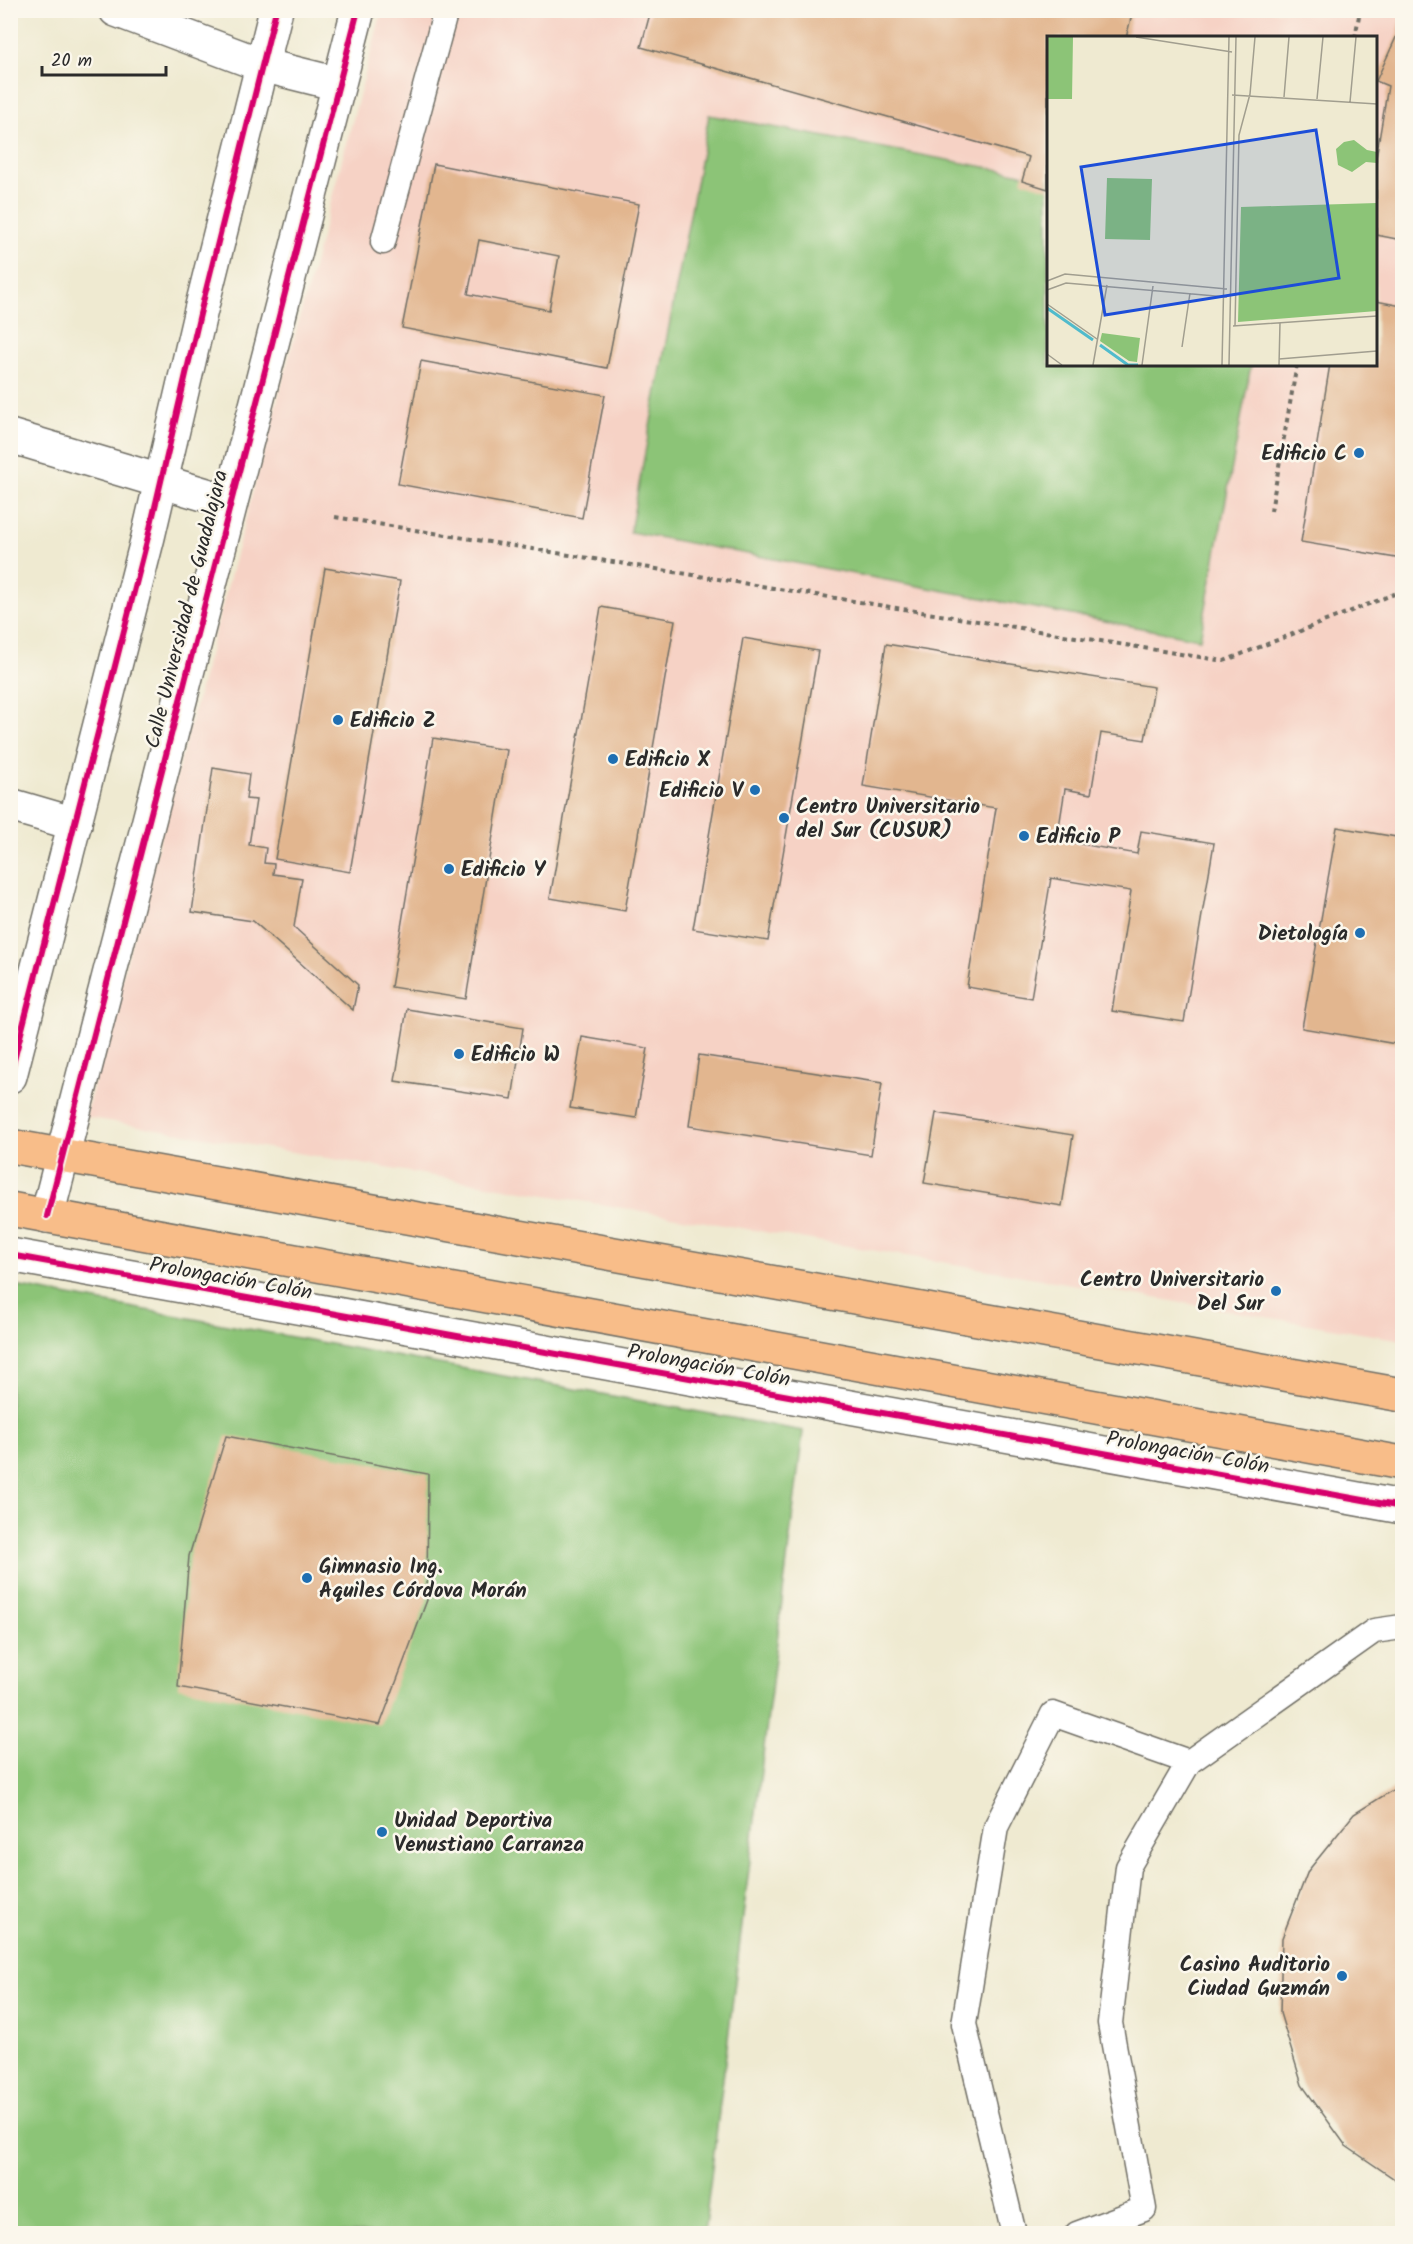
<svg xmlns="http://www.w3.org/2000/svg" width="1413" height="2244" viewBox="0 0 1413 2244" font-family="Kalam,sans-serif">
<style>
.built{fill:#f6d2c5;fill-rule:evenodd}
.green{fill:#8cc477;stroke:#5c7851;stroke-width:1.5}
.building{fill:#e2b68f;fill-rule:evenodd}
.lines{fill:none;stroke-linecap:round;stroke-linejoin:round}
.lane-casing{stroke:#706e65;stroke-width:27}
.street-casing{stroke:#706e65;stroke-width:36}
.primary-casing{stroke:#706e65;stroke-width:36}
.path{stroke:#706e65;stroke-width:4;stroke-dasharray:4.5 4.5;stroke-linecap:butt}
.lane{stroke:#fff;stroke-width:24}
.street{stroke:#fff;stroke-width:33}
.primary{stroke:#f8bd89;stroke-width:33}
.cycleway-casing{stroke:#fbf7ec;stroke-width:10}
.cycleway{stroke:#d6006c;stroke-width:6}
.poi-dot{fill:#1f6fb2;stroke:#fbf7ec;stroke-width:2}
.labels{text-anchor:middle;stroke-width:5;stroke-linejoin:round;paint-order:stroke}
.poi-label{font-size:21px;font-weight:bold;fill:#2b2b2b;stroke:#fbf7ec;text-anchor:start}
.street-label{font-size:21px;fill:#2b2b2b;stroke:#fbf7ec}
.inset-river{fill:none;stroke:#50bbcc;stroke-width:3}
.inset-road{fill:none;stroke:#a19e8f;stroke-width:1.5}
.view{fill:#1d4ed8;fill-opacity:0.15;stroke:#1d4ed8;stroke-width:3}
.inset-edge{fill:none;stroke:#2b2b2b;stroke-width:3}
</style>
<rect width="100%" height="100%" fill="#fbf7ec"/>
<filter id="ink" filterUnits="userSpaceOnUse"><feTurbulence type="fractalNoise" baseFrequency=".0167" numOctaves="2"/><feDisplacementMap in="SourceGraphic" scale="12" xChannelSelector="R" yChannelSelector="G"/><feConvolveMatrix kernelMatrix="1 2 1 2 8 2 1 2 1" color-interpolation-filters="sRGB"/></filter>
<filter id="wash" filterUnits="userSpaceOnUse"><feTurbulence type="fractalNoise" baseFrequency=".008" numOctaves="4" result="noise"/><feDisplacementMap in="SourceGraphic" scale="24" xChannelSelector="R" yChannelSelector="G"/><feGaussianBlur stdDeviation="1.35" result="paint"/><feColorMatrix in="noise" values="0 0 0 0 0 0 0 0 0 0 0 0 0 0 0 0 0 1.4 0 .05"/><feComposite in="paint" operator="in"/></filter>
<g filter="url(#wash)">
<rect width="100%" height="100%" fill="#efead1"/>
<!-- built -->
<path class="built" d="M382,11h1020v1329l-1317,-223zM1048,38h328v326h-328z"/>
<!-- green -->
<g class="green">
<polygon points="709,115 1048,179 1048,364 1251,365 1200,639 630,532"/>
<polygon points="10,1285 803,1431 704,2233 11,2233"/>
</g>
<g id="blocks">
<!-- building -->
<g class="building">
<polygon points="651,10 1066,10 1088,17 1089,10 1133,10 1126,38 1048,38 1048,189 1022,181 1029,157 641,47"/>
<polygon points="1401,14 1402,14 1402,240 1376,235 1376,158 1388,86 1376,81 1398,33"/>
<path d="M434,164l205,40 -32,164 -205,-40zM479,240l80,16 -10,54 -81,-16z"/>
<polygon points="1376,301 1402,306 1402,559 1301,542 1330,364 1376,364"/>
<polygon points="421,361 605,395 582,518 398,484"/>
<polygon points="325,568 400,581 350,872 275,859"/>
<polygon points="601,607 675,620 625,911 550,898"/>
<polygon points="743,638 818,651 768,941 693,929"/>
<polygon points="886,644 1154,687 1145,740 1101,733 1091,794 1065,789 1057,840 1137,854 1141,831 1214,843 1184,1022 1112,1011 1131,891 1051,878 1031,998 967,987 996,808 863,786"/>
<polygon points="433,738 507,750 466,999 391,987"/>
<polygon points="213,768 249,774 246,799 256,800 249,845 266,848 264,863 274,864 273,874 302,878 294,927 358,985 353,1010 253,921 192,912"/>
<polygon points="1337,827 1402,838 1402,1045 1302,1028"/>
<polygon points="407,1009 523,1028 512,1099 395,1081"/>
<polygon points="582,1037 648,1048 636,1118 570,1108"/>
<polygon points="699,1055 882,1083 871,1155 689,1126"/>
<polygon points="936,1113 1073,1135 1062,1206 924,1183"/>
<polygon points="226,1436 428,1474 427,1600 380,1725 178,1687 189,1556"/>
<polygon points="1402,1784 1402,2184 1346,2146 1302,2085 1280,2013 1282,1938 1308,1871 1354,1814"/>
</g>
</g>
</g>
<g filter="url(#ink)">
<use href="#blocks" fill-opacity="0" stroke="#706e65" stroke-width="1.5"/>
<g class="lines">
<!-- lane casing -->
<g class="lane-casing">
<g id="lane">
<polyline points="383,242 446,10"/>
<polyline points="1014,2234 964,2024 996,1827 1053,1714 1189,1762"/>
<polyline points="1077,2234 1144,2209 1110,2023 1128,1867 1189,1762 1374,1631 1402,1627"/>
</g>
</g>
<!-- street casing -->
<g class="street-casing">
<g id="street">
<polyline points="116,10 262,65 338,84"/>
<polyline points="10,436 230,502"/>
<polyline points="10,805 75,824"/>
<polyline points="10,1076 148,537 200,314 276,10"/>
<polyline points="47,1216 358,10"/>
<polyline points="10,1255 1402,1507"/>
</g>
</g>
<!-- primary casing -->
<g class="primary-casing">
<g id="primary">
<polyline points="10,1146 1402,1395"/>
<polyline points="10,1209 1402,1463"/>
</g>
</g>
<!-- path -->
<g class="path">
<polyline points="1355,38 1360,10"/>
<polyline points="1271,511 1297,364"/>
<polyline points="335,517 1224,661 1402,591"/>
</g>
<!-- lane -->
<use href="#lane" class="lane"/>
<!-- street -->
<use href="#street" class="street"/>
<!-- primary -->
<use href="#primary" class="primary"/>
<!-- cycleway casing -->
<g class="cycleway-casing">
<g id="cycleway">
<polyline points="10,1076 148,537 200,314 276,10"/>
<polyline points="47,1216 358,10"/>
<polyline points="10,1255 1402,1507"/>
</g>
</g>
<!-- cycleway -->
<use href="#cycleway" class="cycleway"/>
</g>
</g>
<!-- markers -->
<g class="poi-dot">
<circle cx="1359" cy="453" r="6"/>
<circle cx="338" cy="720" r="6"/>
<circle cx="613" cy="759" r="6"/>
<circle cx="755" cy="790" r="6"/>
<circle cx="784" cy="818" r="6"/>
<circle cx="1024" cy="836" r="6"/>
<circle cx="449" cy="869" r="6"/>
<circle cx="1360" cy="933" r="6"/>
<circle cx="459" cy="1054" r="6"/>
<circle cx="1276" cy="1291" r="6"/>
<circle cx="307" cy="1578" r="6"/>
<circle cx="382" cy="1832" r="6"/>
<circle cx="1342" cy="1976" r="6"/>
</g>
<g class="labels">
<!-- poi labels -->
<g class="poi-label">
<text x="1347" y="460" text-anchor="end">Edificio C</text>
<text x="350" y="727">Edificio Z</text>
<text x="625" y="766">Edificio X</text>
<text x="743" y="797" text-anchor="end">Edificio V</text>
<text x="796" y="813">Centro Universitario<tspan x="796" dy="24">del Sur (CUSUR)</tspan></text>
<text x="1036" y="843">Edificio P</text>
<text x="461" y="876">Edificio Y</text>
<text x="1348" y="940" text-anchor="end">Dietología</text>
<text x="471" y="1061">Edificio W</text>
<text x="1264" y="1286" text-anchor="end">Centro Universitario<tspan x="1264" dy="24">Del Sur</tspan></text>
<text x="319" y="1573">Gimnasio Ing.<tspan x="319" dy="24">Aquiles Córdova Morán</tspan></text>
<text x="394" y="1827">Unidad Deportiva<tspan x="394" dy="24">Venustiano Carranza</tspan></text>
<text x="1330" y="1971" text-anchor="end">Casino Auditorio<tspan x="1330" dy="24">Ciudad Guzmán</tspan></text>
</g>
<!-- street labels -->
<g class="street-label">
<text transform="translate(186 609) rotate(-76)" y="7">Calle Universidad de Guadalajara</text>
<text transform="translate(231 1278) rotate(10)" y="7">Prolongación Colón</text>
<text transform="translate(709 1365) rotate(10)" y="7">Prolongación Colón</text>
<text transform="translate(1188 1452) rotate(10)" y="7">Prolongación Colón</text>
</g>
</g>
<!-- overview -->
<g transform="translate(1047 36)">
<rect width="330" height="330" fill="#efead1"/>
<path d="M0,1h26l-1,62h-25zM307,104l13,10 10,2v11l-11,-1 -14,10 -14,-7 -2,-16 8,-7zM60,142l45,1 -2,61 -45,-1zM330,167v108l-139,11 3,-115zM55,297l38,5 -3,24 -8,-1 -29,-20z" fill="#8cc477"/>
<path class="inset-river" d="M0,272l46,32M53,309l28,20h10"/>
<path class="inset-road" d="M89,1l96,15M185,59l145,9M237,61l5,-60M270,63l6,-62M303,66l6,-65M0,245l18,-7 162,15M0,254l19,-7 161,14M0,268l50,35M186,290l144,-10M188,290l4,-191 11,-41 5,-57M135,311l8,-54M0,318l15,11M232,323l98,-8M46,329l14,-80M95,329l11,-79M175,329l7,-328M182,329l7,-328M232,329l1,-42"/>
<path class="view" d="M269,94l23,148 -234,37 -24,-148z"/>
<rect width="330" height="330" class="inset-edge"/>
</g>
<!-- margin -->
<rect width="1413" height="2244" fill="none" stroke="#fbf7ec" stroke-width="36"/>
<!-- scale -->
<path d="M42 66v9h124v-9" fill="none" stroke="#2b2b2b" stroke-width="3"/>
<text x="51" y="66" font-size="18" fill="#2b2b2b" stroke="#fbf7ec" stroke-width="4.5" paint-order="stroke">20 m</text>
</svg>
